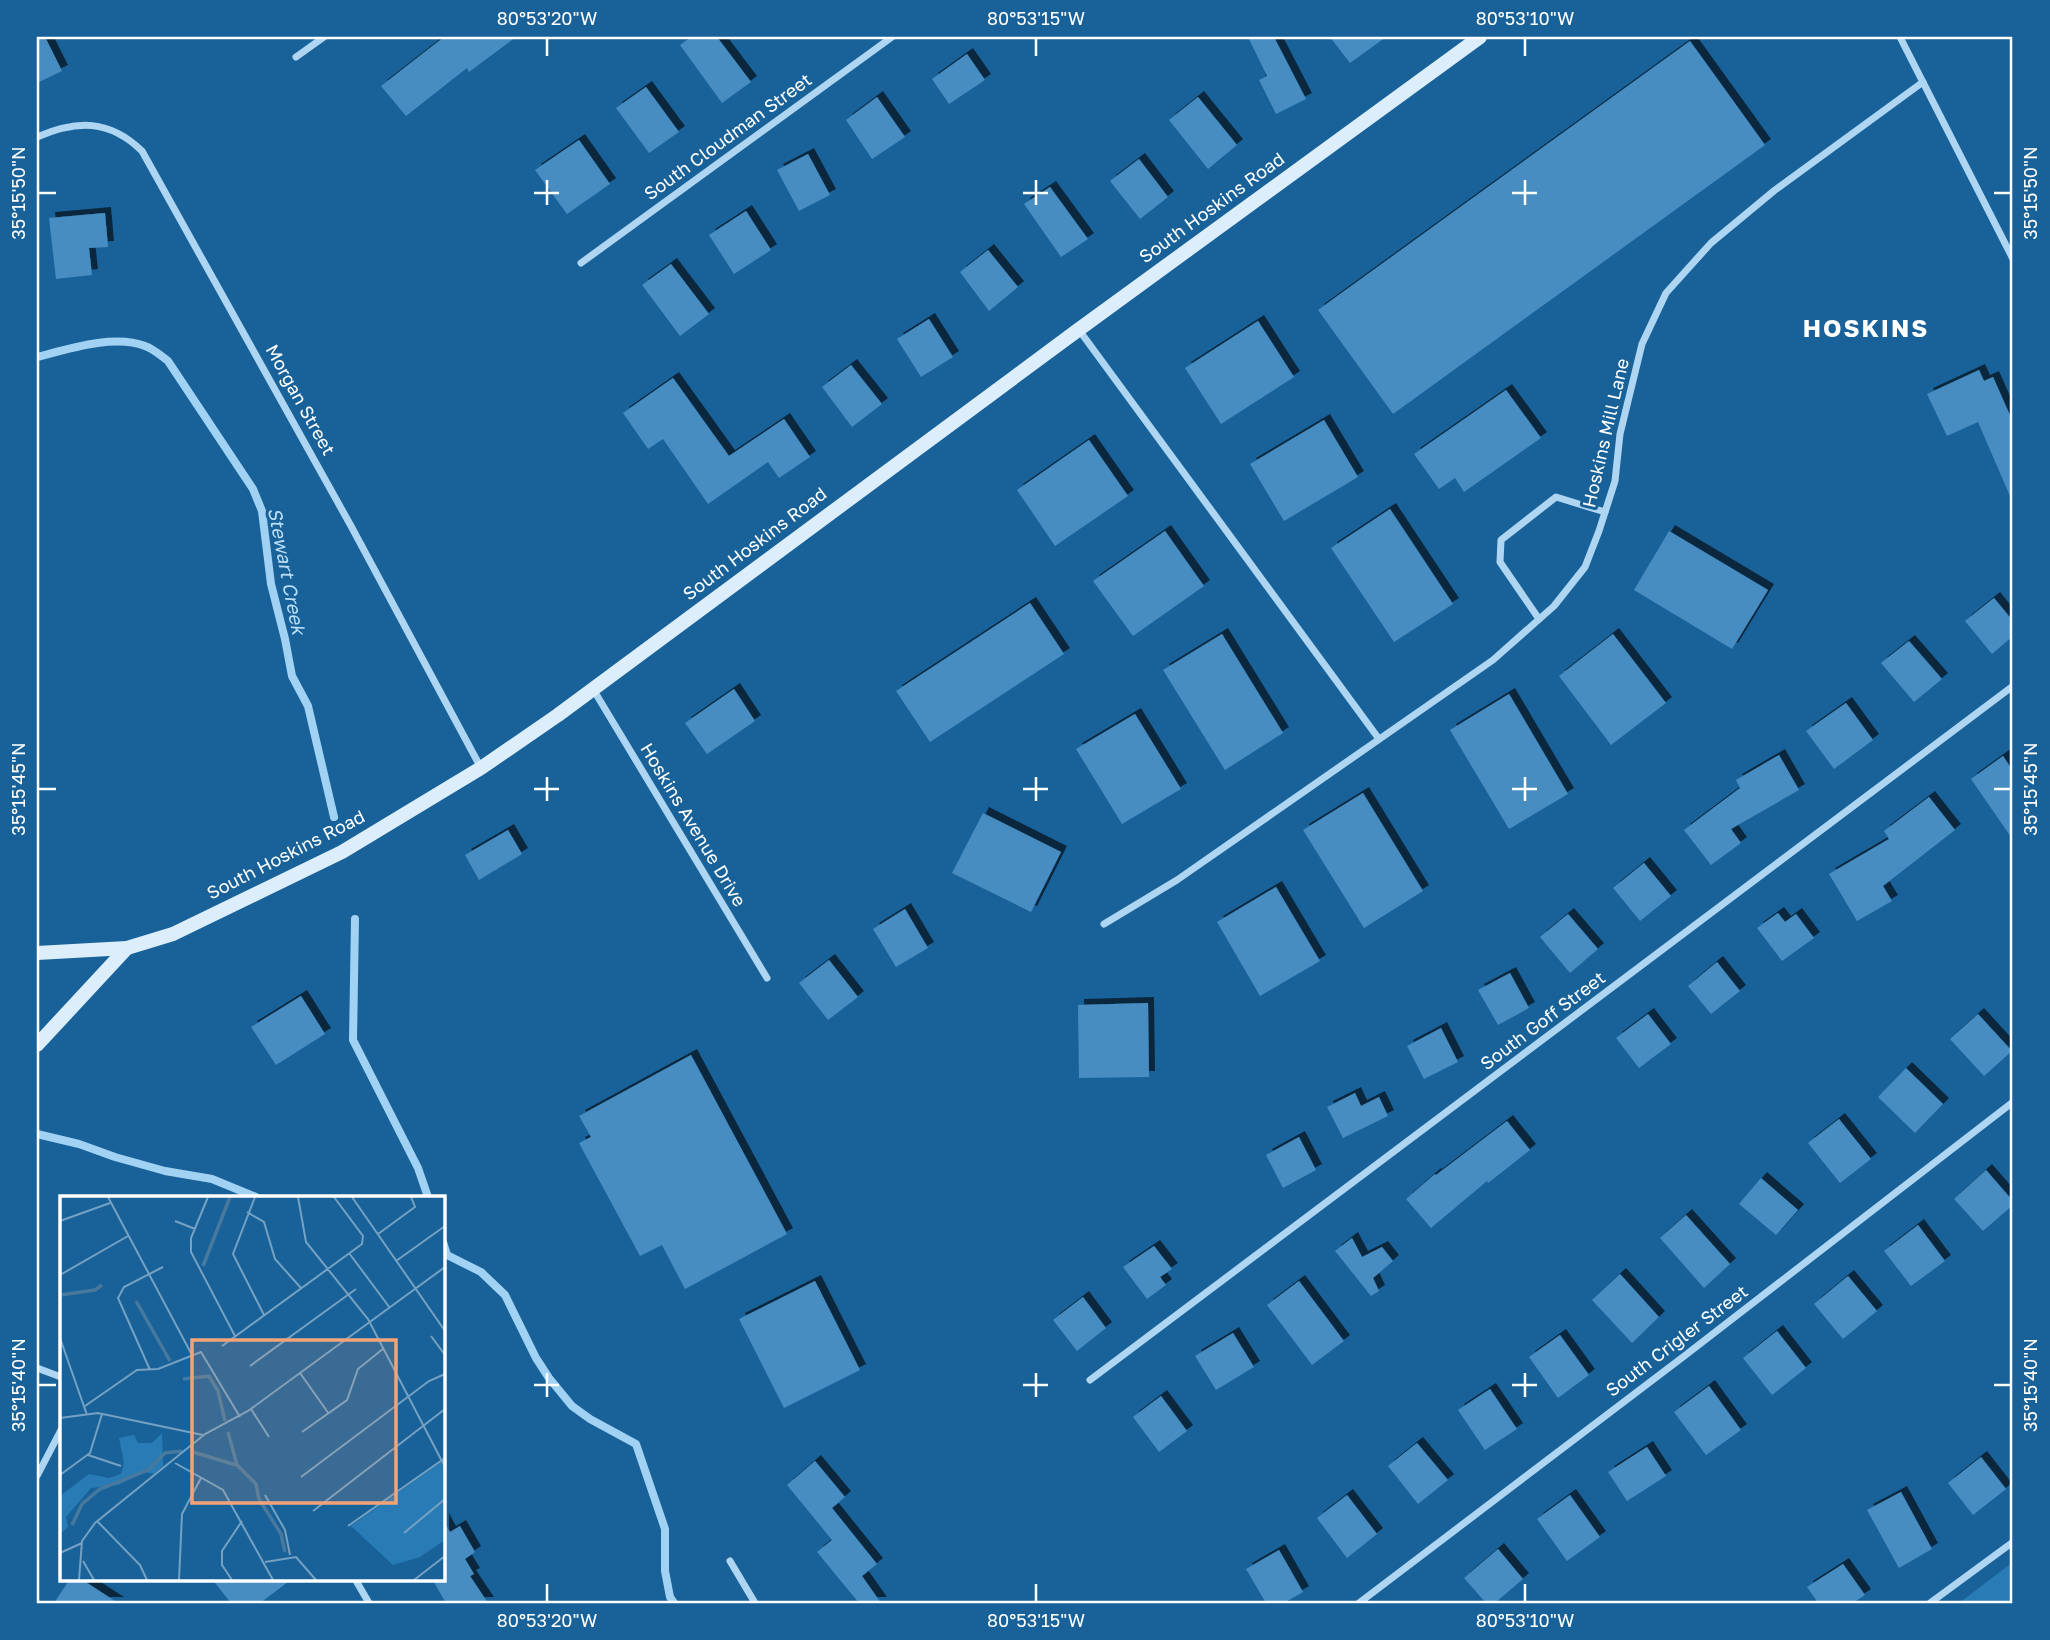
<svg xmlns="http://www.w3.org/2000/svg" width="2050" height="1640" viewBox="0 0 2050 1640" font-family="'Golos Text',sans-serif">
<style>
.green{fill:#297bb5}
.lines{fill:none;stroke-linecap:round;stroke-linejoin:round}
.stream{stroke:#a1d2f3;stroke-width:8}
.building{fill:#468dc1;filter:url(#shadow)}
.street{stroke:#aed5f1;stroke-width:7}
.secondary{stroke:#dceefc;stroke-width:14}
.ticks{fill:none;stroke:#fff;stroke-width:2.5}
.labels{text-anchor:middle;stroke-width:6;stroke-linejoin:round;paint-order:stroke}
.street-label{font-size:18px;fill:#fff;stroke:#196299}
.water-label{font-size:19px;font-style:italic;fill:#badef7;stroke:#196299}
.district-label{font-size:24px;font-weight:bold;letter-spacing:2px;fill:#fff;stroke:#196299}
.inset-river{fill:none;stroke:#47799f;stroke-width:3.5}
.inset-road{fill:none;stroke:#75a1c2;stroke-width:2}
.view{fill:#f2a479;fill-opacity:0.15;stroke:#f2a479;stroke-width:3.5}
.inset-edge{fill:none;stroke:#fff;stroke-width:3.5}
.neatline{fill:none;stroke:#fff;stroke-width:2.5}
.ticks-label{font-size:18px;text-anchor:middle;fill:#fff}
</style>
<defs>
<filter id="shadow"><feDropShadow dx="6" dy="-6" stdDeviation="0" flood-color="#0009"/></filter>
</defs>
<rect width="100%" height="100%" fill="#196299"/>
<!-- green -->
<polygon class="green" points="2013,1562 2013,1603 1959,1603"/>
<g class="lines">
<!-- stream -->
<g class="stream">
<path d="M37,357c31,-8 77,-23 108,-11 9,3 16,10 23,15l85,128 9,22 9,73 14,55 7,37 16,30 26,111"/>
<polyline points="355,919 353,1040 418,1168 428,1197"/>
<polyline points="37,1134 79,1144 115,1157 165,1171 212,1179 256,1197"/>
<polyline points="443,1242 447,1255"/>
<polyline points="443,1253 481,1272 505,1295 536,1358 549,1378 572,1406 590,1419 636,1444 665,1529 665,1571 670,1597 674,1603"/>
</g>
</g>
<!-- building -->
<g class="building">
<polygon points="37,37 45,37 62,71 37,83"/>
<polygon points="444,37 516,37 469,72 467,68 406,116 381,86"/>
<polygon points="691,37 717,37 751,82 722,103 680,45"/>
<polygon points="1248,37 1274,37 1306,99 1276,114 1259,80 1267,76"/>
<polygon points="1330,37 1386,37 1350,63"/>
<polygon points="1690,41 1765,145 1393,414 1318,310"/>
<polygon points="967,54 985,80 949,104 932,79"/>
<polygon points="646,87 679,132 649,153 616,108"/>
<polygon points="877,97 905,137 872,159 846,120"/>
<polygon points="1198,97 1237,145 1208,169 1169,120"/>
<polygon points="579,140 610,184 567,214 535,170"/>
<polygon points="808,154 830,195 799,211 777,170"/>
<polygon points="1139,159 1168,197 1140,219 1110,181"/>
<polygon points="1050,187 1088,239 1061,257 1024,204"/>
<polygon points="746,211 771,250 734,274 709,235"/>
<polygon points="105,213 108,247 89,248 92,275 56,279 49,218"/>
<polygon points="988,250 1018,287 989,311 960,272"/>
<polygon points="671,264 709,314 680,336 642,285"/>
<polygon points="929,319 953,357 921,377 897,339"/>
<polygon points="1258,321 1294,377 1221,424 1185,368"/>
<polygon points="851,365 882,404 852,427 822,387"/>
<polygon points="1979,370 1984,381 1993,377 2013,422 2013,503 1978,422 1947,436 1927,394"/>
<polygon points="673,378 729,456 784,419 810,457 779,478 768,462 708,504 663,439 648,449 623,413"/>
<polygon points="1506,390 1541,438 1464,492 1455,478 1439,489 1414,454"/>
<polygon points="1324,420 1358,477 1284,521 1250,464"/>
<polygon points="1089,440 1128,496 1055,546 1017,490"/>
<polygon points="1390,509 1453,604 1394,642 1331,548"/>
<polygon points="1165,531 1204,586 1133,636 1093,581"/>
<polygon points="1669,531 1768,590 1732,649 1634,590"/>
<polygon points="1994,598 2013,621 2013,636 1992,654 1965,621"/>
<polygon points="1030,603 1064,654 930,742 896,691"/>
<polygon points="1222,634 1283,733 1225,770 1163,670"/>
<polygon points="1613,634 1666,703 1611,745 1559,676"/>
<polygon points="1909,641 1942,679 1914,702 1881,663"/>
<polygon points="734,689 755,721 707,754 685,723"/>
<polygon points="1509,694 1568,794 1509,829 1450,730"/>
<polygon points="1846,703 1873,740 1834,769 1806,731"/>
<polygon points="1135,714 1181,789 1122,824 1076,749"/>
<polygon points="1779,755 1799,790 1731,829 1741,843 1711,865 1684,830 1740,788 1736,780"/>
<polygon points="2003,756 2013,771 2013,840 1971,779"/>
<polygon points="1363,793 1423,891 1364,928 1303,830"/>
<polygon points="1929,797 1955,830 1883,886 1892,901 1857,921 1829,874 1889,839 1884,831"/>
<polygon points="983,813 1061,852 1031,912 952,873"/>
<polygon points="508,830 522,854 479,880 465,855"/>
<polygon points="1644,863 1671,896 1640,921 1613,888"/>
<polygon points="1276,887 1320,961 1260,996 1217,922"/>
<polygon points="905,909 928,948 896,967 873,929"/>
<polygon points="1778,913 1785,922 1796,914 1814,938 1782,961 1757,928"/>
<polygon points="1568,914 1598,949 1570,973 1540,937"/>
<polygon points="829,960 858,997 828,1020 799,983"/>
<polygon points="1717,962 1740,991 1711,1014 1688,986"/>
<polygon points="1510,973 1529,1008 1498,1025 1478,990"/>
<polygon points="301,996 325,1034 276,1065 251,1027"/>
<polygon points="1148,1003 1149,1077 1079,1078 1078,1005"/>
<polygon points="1648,1014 1671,1044 1639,1068 1616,1038"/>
<polygon points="1978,1014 2012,1051 1984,1076 1950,1039"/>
<polygon points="1441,1028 1458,1062 1424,1079 1407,1046"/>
<polygon points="691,1055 787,1234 685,1289 662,1245 640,1256 579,1143 591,1137 579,1116"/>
<polygon points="1906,1068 1943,1104 1915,1133 1878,1097"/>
<polygon points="1355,1093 1361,1106 1379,1097 1388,1116 1343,1138 1327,1107"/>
<polygon points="1839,1119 1871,1159 1840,1183 1808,1143"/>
<polygon points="1507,1121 1530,1150 1488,1183 1487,1181 1431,1228 1406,1199 1435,1174 1436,1175"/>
<polygon points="1299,1137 1316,1170 1283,1188 1266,1155"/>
<polygon points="1986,1170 2013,1201 2013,1205 1983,1231 1954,1199"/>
<polygon points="1761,1178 1798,1210 1776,1235 1739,1204"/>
<polygon points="1686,1215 1730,1264 1704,1288 1660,1238"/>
<polygon points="1918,1225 1945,1261 1911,1286 1884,1251"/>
<polygon points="1352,1238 1362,1257 1382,1247 1393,1261 1373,1278 1379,1291 1371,1296 1335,1251"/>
<polygon points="1154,1246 1172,1269 1160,1277 1166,1285 1147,1299 1123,1267"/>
<polygon points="1620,1274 1659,1317 1632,1343 1592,1300"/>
<polygon points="1848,1276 1877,1311 1843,1339 1814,1304"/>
<polygon points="815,1281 860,1370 784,1408 739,1319"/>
<polygon points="1299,1281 1344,1341 1312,1365 1267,1305"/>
<polygon points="1083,1297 1106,1328 1077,1351 1053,1320"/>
<polygon points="1777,1331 1806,1368 1772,1395 1743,1358"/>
<polygon points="1233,1333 1254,1367 1216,1390 1195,1356"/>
<polygon points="1560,1335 1589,1375 1558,1398 1529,1357"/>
<polygon points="1709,1386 1741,1430 1706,1455 1674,1412"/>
<polygon points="1490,1389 1517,1429 1485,1450 1458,1410"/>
<polygon points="1161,1396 1187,1431 1159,1452 1133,1417"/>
<polygon points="1417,1443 1448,1480 1418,1504 1388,1466"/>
<polygon points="1647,1447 1666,1476 1627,1501 1608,1472"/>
<polygon points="1981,1457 2006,1489 1973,1515 1948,1483"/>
<polygon points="815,1461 845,1497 832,1508 877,1564 862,1576 881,1603 859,1603 817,1552 832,1540 787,1485"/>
<polygon points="1901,1492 1932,1549 1899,1568 1867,1510"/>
<polygon points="1347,1495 1377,1534 1347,1558 1317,1518"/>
<polygon points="1570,1495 1600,1537 1567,1561 1537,1519"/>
<polygon points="443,1519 450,1532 460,1526 475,1552 465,1559 474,1574 470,1576 488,1603 446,1603 432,1579 443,1579"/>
<polygon points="1498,1549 1523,1579 1495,1603 1486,1603 1464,1578"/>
<polygon points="1279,1550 1303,1592 1284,1603 1266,1603 1246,1569"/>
<polygon points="1843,1564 1865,1595 1853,1603 1818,1603 1807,1587"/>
<polygon points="70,1579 81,1579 118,1603 54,1603"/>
<polygon points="212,1579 292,1579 260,1603 231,1603"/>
</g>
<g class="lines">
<!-- street -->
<g class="street">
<polyline points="1900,37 2013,259"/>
<polyline points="296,57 324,37"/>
<path d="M37,137c40,-17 72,-18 105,14l209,375 130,242"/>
<polyline points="581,263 892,37"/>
<polyline points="1079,330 1379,739"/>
<polyline points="1539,619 1500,562 1501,540 1556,497 1605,512"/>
<polyline points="593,689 767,978"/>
<polyline points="1104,924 1177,880 1493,660 1554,606 1585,567 1599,531 1615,481 1620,434 1642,344 1666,293 1711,243 1775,190 1923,82"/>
<polyline points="37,1368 61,1377"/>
<polyline points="1090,1380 2013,686"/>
<polyline points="37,1476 61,1430"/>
<polyline points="730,1561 755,1603"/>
<polyline points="355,1579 369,1603"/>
<polyline points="1359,1603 1683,1357 2013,1102"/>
<polyline points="1930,1603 2013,1542"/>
</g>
<!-- secondary -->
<g class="secondary">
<polyline points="37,953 127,948"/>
<polyline points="37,1045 127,948 173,934 342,852 481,768 558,715 1078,330 1480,37"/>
</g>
</g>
<!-- ticks -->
<path class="ticks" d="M547,38v18M1036,38v18M1525,38v18M547,180v25M1036,180v25M1525,180v25M38,193h18M534,193h25M1023,193h25M1512,193h25M1994,193h17M547,777v24M1036,777v24M1525,777v24M38,789h18M534,789h25M1023,789h25M1512,789h25M1994,789h17M547,1373v24M1036,1373v24M1525,1373v24M38,1385h18M534,1385h25M1023,1385h25M1512,1385h25M1994,1385h17M547,1584v18M1036,1584v18M1525,1584v18"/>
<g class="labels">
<!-- street labels -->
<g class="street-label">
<text transform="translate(728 137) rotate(-36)" y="6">South Cloudman Street</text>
<text transform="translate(1212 208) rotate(-36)" y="6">South Hoskins Road</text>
<text transform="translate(300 400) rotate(61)" y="6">Morgan Street</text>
<text transform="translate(1606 433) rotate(-77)" y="6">Hoskins Mill Lane</text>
<text transform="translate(755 544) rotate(-37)" y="6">South Hoskins Road</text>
<text transform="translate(693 825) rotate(59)" y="6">Hoskins Avenue Drive</text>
<text transform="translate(286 855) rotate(-27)" y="6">South Hoskins Road</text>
<text transform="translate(1543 1021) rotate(-37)" y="6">South Goff Street</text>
<text transform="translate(1677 1341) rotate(-37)" y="6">South Crigler Street</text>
</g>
<!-- water labels -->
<g class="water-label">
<text transform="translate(287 571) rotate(79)" y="7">Stewart Creek</text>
</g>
<!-- district labels -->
<g class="district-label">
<text x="1866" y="337">HOSKINS</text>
</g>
</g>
<!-- overview -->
<g transform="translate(60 1196)">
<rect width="385" height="385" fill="#196299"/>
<path d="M102,237l1,33 -9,8 -10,-2 -26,13 -27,3 -25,29 2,10 -8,7v-38l29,-22 20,4 12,-4 3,-11 -5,-25 15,-3 4,8h14zM381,266l4,8v70l-25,17 -27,8 -42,-39z" fill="#297bb5"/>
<path class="inset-river" d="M143,70l27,-69M0,99l35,-5 7,-5M76,105l34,60M123,183l26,-3 9,15 7,30M168,236l9,33 19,19 3,15 22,35 4,18M133,256l43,13M12,329l10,-21 18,-15 48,-19 17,-17 17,-2"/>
<path class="inset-road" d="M48,1l84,158M148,1l-17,41v14l44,84M195,1l-22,57 31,61M238,1l8,45 62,77 77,148M292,1l93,134M187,16l17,10 11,37 26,29M0,25l50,-18M115,25l20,8M318,38l37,-27 -4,-10M289,57l41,55M336,65l49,-35M0,79l68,-39M371,140l14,19M0,142l27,77M162,150l140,-102 1,-8 -29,-39M190,170l106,-77M90,174l-32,-72 6,-11 39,-20M240,177l29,41M25,210l52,-36 21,-1 43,-17 39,65M191,213l18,28M0,222l38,-5 105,22M242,236l45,-32 11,-31 26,-21M28,259l33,11M115,267l48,27 50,90M0,279l30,-22 12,-39M241,281l128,-96 16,-7M205,299l20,35 5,25M253,315l132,-102M37,325l43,44 7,15M288,330l97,-68M344,337l41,-34M0,357l22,-10M23,365l11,19M205,366l31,-5 20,23M19,384l3,-39 13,-18 110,-89 43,-23 197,-144M119,384l3,-66 19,-36M172,384l-10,-15v-14l20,-30M354,384l31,-24"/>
<path class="view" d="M132,144h204v163h-204z"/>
<rect width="385" height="385" class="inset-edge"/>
</g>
<!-- border -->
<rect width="2050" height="1640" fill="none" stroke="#196299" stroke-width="77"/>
<rect x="38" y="38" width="1973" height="1564" class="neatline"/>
<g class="ticks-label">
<text x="547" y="25">80°53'20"W</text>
<text x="1036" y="25">80°53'15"W</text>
<text x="1525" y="25">80°53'10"W</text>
<text transform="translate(19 193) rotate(-90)" y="6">35°15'50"N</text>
<text transform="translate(2031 193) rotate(-90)" y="6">35°15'50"N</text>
<text transform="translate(19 789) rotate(-90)" y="6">35°15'45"N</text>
<text transform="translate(2031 789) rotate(-90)" y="6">35°15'45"N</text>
<text transform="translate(19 1385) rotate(-90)" y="6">35°15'40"N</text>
<text transform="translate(2031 1385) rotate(-90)" y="6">35°15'40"N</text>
<text x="547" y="1627">80°53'20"W</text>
<text x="1036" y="1627">80°53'15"W</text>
<text x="1525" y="1627">80°53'10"W</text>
</g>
</svg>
